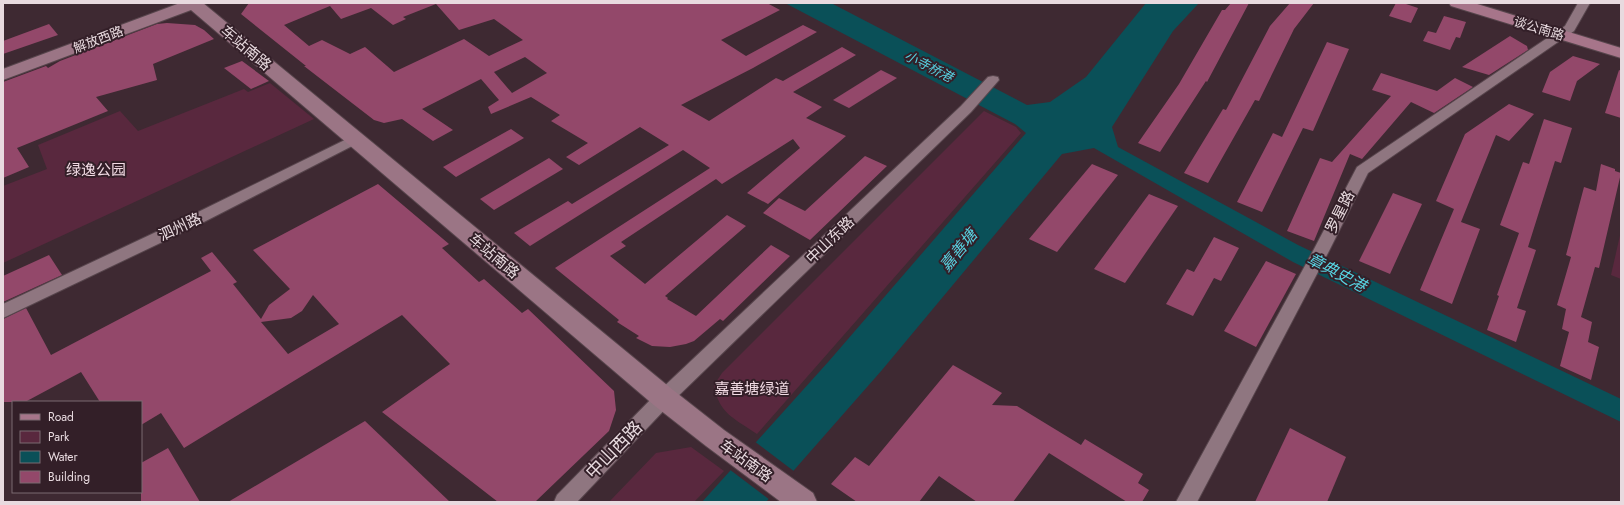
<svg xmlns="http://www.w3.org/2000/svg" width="1624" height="505" viewBox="0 0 1624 505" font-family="Jost,'Noto Sans SC',sans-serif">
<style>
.green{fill:#59283e}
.water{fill:#0a5058}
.pier{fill:#3e2932}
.building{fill:#93486a;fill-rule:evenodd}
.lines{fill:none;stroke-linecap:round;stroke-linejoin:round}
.street-casing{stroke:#57454c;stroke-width:2}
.secondary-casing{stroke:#57454c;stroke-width:2}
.primary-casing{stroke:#57454c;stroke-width:2}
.street{fill:#8f7680;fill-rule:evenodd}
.secondary{fill:#9b7585;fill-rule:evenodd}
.primary{fill:#a7758a;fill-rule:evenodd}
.labels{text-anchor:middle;stroke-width:4;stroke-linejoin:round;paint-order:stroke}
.far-street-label{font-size:13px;fill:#e8dadf;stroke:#331f28}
.far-water-label{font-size:13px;font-style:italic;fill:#57d2e1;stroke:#331f28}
.street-label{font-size:15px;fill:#e8dadf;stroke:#331f28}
.park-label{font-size:15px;fill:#f2dbe4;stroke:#331f28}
.water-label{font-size:16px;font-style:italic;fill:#57d2e1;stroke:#331f28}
.near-street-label{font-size:18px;fill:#e8dadf;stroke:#331f28}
</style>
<rect width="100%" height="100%" fill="#3e2932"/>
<!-- green -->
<g class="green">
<polygon points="270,83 314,119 3,263 3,186 47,169 38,145 120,111 138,131 244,89 248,92"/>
<path d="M984,111l32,16 5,6 -264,301c-23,-16 -38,-20 -43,-49l8,-12z"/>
<polygon points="1621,231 1621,279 1611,275"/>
<polygon points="691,447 724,471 694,502 609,502 656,453"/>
</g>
<!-- water -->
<polygon class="water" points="785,3 831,3 1027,105 1050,102 1086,77 1146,3 1199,3 1173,31 1112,127 1118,147 1298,245 1621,399 1621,422 1293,262 1094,148 1062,154 882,370 766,502 702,502 829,361 1026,133 1015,124"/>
<!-- pier -->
<polygon class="pier" points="754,441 795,472 770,500 729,469"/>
<!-- building -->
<g class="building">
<path d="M249,3h518l13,7 -59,30 25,16 57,-31 14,7 -64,36 -72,37 28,16 67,-43 7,3 59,-34 14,8 -63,37 29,15 -16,11 40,18 -78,68 -21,-11 53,-45 -7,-9 -71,45 -6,-5 -95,63 5,4 -16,10 35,28 82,-69 19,11 -81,70 3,2 -1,1 29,17 75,-71 19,11 -67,65 -3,-2 -26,22 -8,3 -16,3 -18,-1 -16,-8 3,-2 -22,-14 2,-2 -64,-52 155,-100 -27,-18 -153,96 -16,-13 54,-32 4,3 97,-59 -29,-18 -61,38 -13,-8 22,-14 -37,-22 9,-6 -29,-18 -40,17 -3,-7 11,-7 -18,-21 -59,30 31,21 -20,11 -31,-22 -18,4 -10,-3 -70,-54h2l-65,-52zM436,4l23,26 35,-11 29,21 -34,16 -25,-17 -70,33 -29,-25 -15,7 -28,-14 -13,6 -25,-21 46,-19 11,13 30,-11 22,17 13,-6 -3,-2zM525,57l22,16 -35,20 -18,-21z"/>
<polygon points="1231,3 1249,3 1207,82 1206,81 1160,152 1138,143 1179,84 1222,10 1225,10"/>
<polygon points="1290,3 1314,3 1294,29 1259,101 1255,100 1208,183 1184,173 1223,109 1226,110 1270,26"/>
<polygon points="1396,3 1403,3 1418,8 1411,23 1389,16"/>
<polygon points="1444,16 1466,22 1460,38 1456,37 1450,50 1423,41 1428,31 1436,33"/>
<polygon points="167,23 195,25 204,30 214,39 153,64 157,80 96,97 108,111 17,148 29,167 3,178 3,82 46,66 48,68 60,61 157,24"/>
<polygon points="49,24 58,35 3,54 3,41"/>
<polygon points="1510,36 1527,46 1528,50 1489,75 1462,67"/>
<polygon points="1327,42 1349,49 1313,131 1303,128 1262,212 1237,202 1273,133 1282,137"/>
<polygon points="1573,56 1600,64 1577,81 1570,101 1542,92 1550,72"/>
<polygon points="242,61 269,81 251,89 224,68"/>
<polygon points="881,70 897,78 849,108 833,100"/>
<polygon points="1619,70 1621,71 1621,118 1605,113"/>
<polygon points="1381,73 1437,91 1455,78 1473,87 1434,113 1411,102 1362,159 1350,154 1314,241 1287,231 1320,158 1332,162 1391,96 1372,90"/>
<polygon points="1509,104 1534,114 1509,141 1496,135 1461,222 1480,229 1452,304 1420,290 1454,209 1436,201 1465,134"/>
<polygon points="1544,119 1572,128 1561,163 1555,161 1528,247 1536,250 1517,308 1526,311 1516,342 1487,330 1499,296 1497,295 1519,233 1500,225 1523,162 1529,164"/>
<polygon points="511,129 524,138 456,177 443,167"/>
<polygon points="865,156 887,166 810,240 763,213 779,198 805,211"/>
<polygon points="549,158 563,169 494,210 480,199"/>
<polygon points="1092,164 1118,175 1057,252 1029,239"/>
<polygon points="1601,164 1615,169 1615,171 1621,173 1599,268 1595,267 1581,317 1592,322 1588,342 1599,347 1591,380 1560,366 1569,332 1562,329 1566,309 1557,305 1571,257 1566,255 1584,187 1596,191"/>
<path d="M378,184l71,60 -7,4 37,34 5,-3 38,34 6,-4 86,82 2,19 -7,21 -74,71h-37l-116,-90 68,-48 -48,-49 -218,133 -23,-35 -20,12v-23h-41l-19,-30 -56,30h-22v-83l23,-11 25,47 160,-84 -10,-13 11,-6 25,30 -4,2 28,35 8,-14 21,-16 -37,-39zM313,295l26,29 -51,30 -27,-32 30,-4 11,-7z"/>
<polygon points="1393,193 1422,204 1390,274 1359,261"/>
<polygon points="1149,194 1178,206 1125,283 1094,269"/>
<polygon points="1214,237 1239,248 1221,281 1214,278 1193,316 1166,304 1187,269 1194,272"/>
<polygon points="49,255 62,275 3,302 3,276"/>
<polygon points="1266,261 1296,274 1256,347 1224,331"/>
<polygon points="953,365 1002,393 992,405 1017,406 1081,445 1085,439 1143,474 1138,483 1149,490 1142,502 1127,502 1049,453 1013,502 977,502 939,476 919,502 857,502 831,484 855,457 869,466"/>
<polygon points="365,421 450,502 228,502"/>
<polygon points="1290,428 1346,457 1327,502 1255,502"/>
<polygon points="168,448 200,502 141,502 141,463"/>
</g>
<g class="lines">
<!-- street casing -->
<g class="street-casing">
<g id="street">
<polygon points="1578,3 1590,3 1574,31 1368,173 1329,251 1197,502 1176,502 1313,251 1357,167 1565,26"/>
<polygon points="993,76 998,77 999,80 971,112 671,403 577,502 554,502 557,495 657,393 961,106 988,77"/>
<polygon points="355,135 360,136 362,139 360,142 198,225 3,318 3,304 188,217"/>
</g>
</g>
<!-- secondary casing -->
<g class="secondary-casing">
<polygon id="secondary" points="180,3 203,3 673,390 724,430 813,493 817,502 781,502 706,446 655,406 191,10 3,80 3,69"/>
</g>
<!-- primary casing -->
<g class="primary-casing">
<polygon id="primary" points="1449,3 1474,3 1621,48 1621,58 1451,6"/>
</g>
<!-- street -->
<use href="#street" class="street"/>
<!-- secondary -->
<use href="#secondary" class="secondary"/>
<!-- primary -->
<use href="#primary" class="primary"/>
</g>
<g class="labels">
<!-- far-street labels -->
<g class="far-street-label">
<text transform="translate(1539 28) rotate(17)" y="5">谈公南路</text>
<text transform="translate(98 39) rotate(-21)" y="5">解放西路</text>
</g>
<!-- far-water labels -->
<g class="far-water-label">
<text transform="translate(929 66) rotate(27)" y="5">小寺桥港</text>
</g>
<!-- street labels -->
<g class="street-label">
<text transform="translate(246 48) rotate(40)" y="5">车站南路</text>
<text transform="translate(1340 212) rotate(-63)" y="5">罗星路</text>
<text transform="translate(180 227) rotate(-25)" y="5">泗州路</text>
<text transform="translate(830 240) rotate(-44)" y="5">中山东路</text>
<text transform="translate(494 256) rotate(40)" y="5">车站南路</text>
<text transform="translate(746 461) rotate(36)" y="5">车站南路</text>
</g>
<!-- park labels -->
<g class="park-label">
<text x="96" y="175">绿逸公园</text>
<text x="752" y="394">嘉善塘绿道</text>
</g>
<!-- water labels -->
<g class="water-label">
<text transform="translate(958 250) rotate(-51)" y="6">嘉善塘</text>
<text transform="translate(1337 272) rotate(28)" y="6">章典史港</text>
</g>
<!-- near-street labels -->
<g class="near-street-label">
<text transform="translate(614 450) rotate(-46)" y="6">中山西路</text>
</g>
</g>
<!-- border -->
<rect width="1624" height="505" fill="none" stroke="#e8dadf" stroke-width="8"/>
<!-- legend -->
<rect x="12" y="401" width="130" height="92" fill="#331f28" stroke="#7b6a71"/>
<rect x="20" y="414" width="20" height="6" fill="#a7758a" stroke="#7b6a71"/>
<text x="48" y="421" font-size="12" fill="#e8dadf">Road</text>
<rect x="20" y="431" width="20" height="12" fill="#59283e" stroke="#7b6a71"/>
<text x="48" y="441" font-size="12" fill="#e8dadf">Park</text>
<rect x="20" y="451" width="20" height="12" fill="#0a5058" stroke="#7b6a71"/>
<text x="48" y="461" font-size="12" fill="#e8dadf">Water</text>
<rect x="20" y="471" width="20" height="12" fill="#93486a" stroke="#7b6a71"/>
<text x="48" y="481" font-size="12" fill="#e8dadf">Building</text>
</svg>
